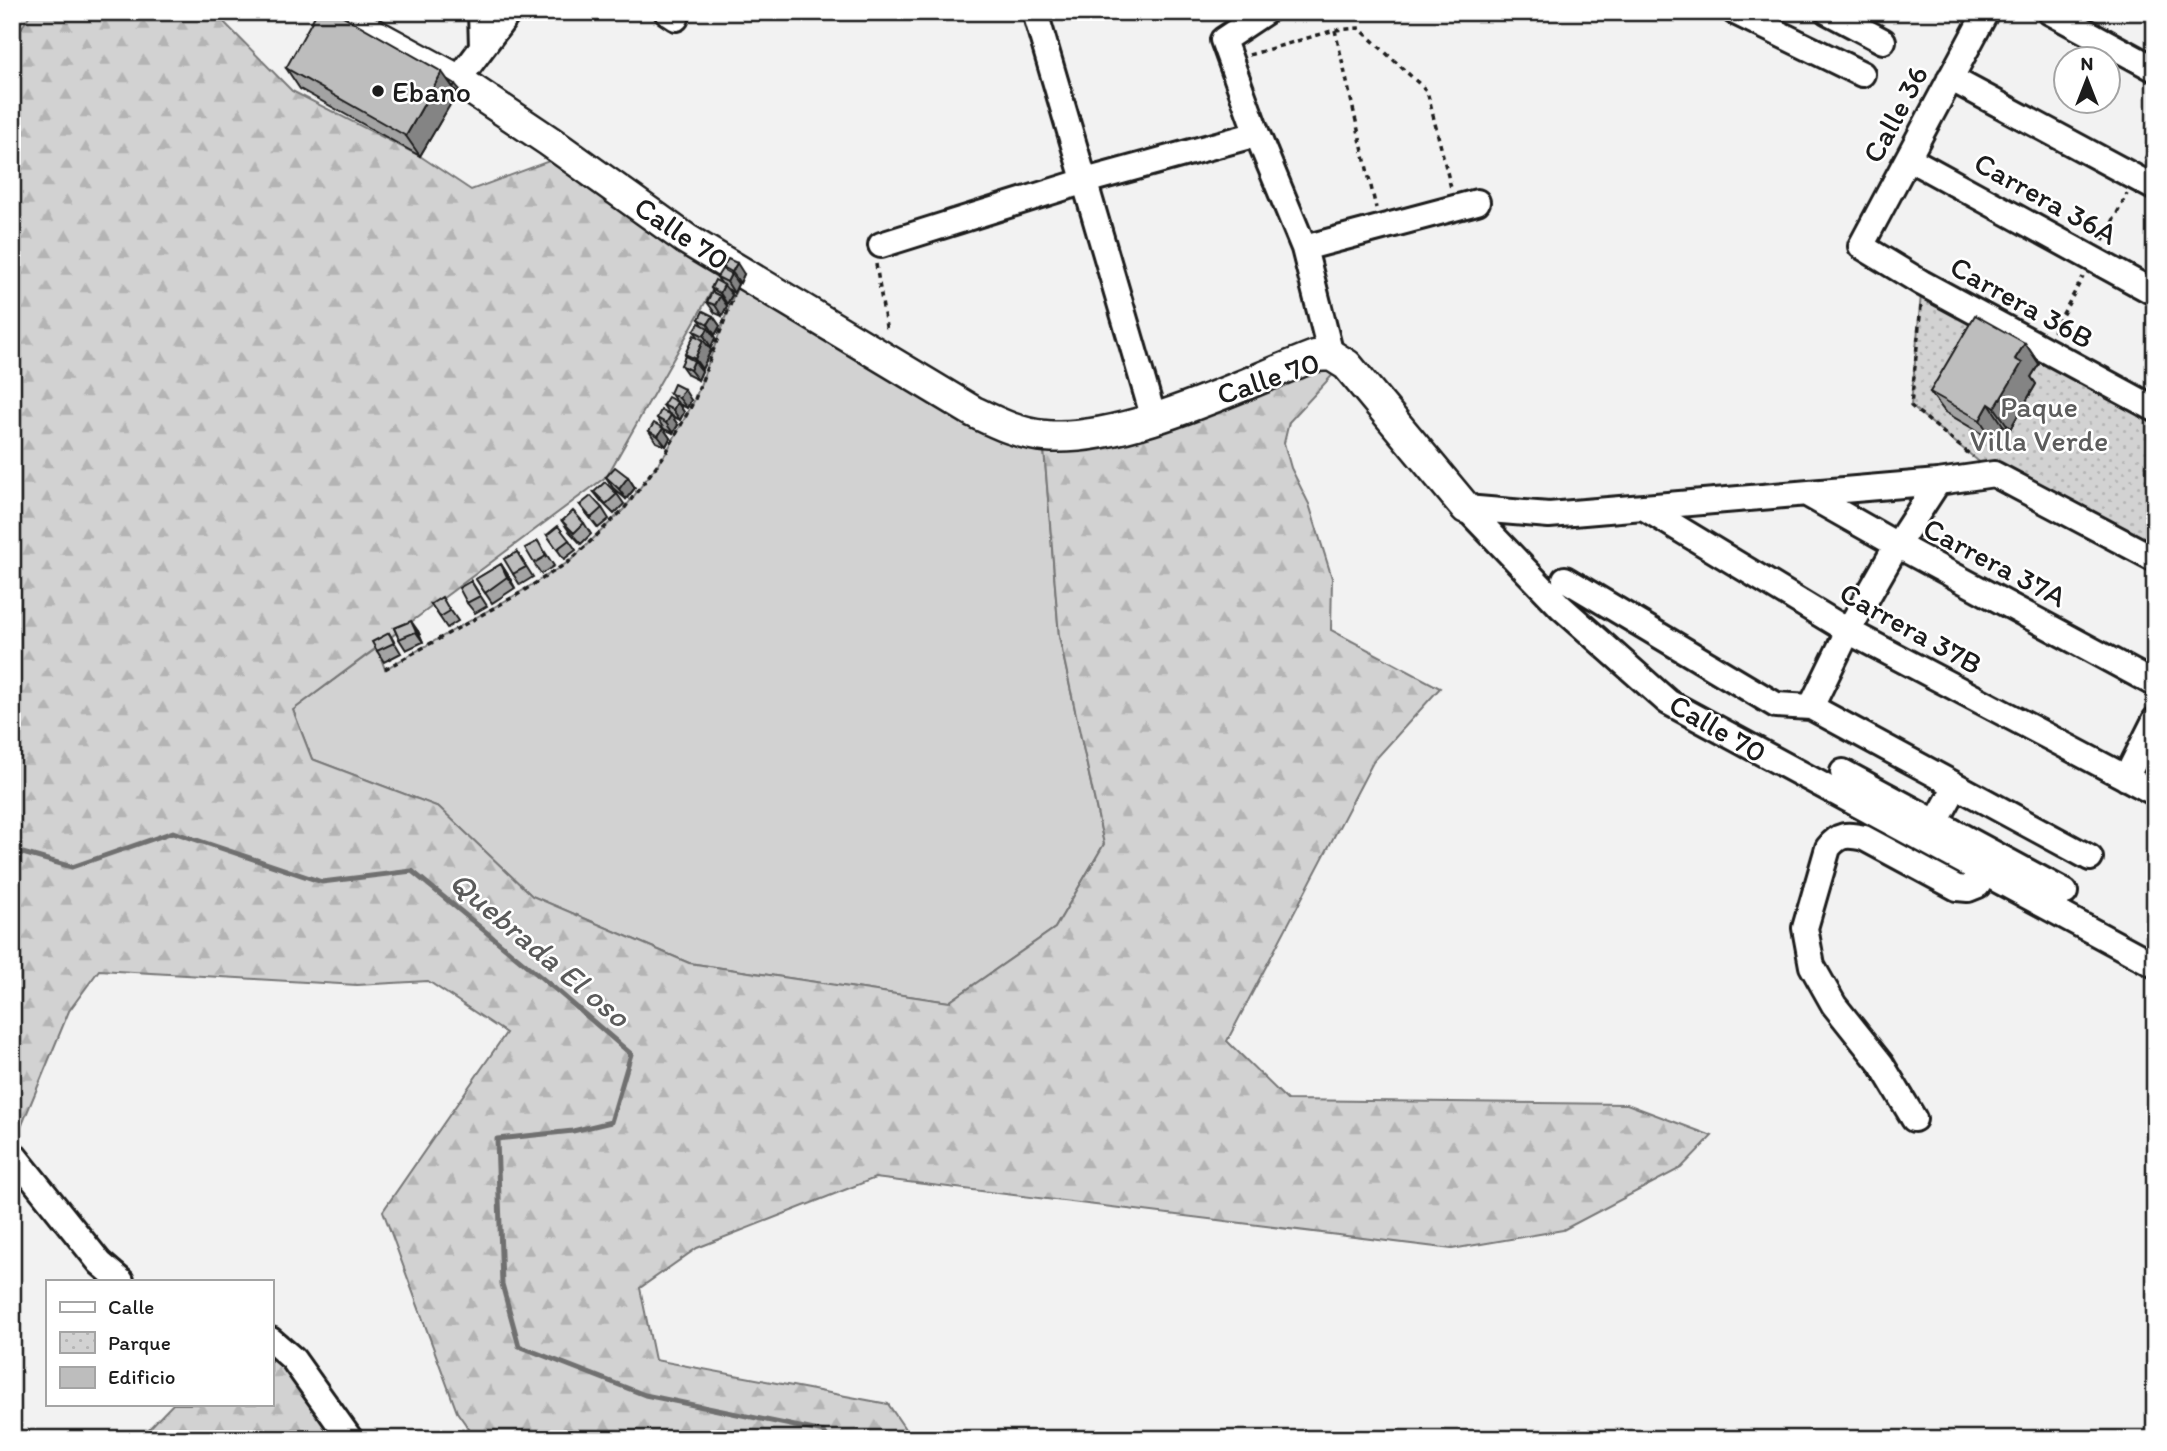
<svg xmlns="http://www.w3.org/2000/svg" width="2167" height="1451" viewBox="0 0 2167 1451" font-family="Itim,sans-serif">
<style>
.grass{fill:#d2d2d2;stroke:#777;stroke-width:2}
.forest{fill:url(#forest-firs);stroke:#777;stroke-width:2}
.park{fill:url(#park-dots);stroke:#777;stroke-width:2}
.lines{fill:none;stroke-linecap:round;stroke-linejoin:round}
.stream{stroke:#707070;stroke-width:5}
.minor-casing{stroke:#1c1c1c;stroke-width:30}
.major-casing{stroke:#1c1c1c;stroke-width:35}
.path{stroke:#1c1c1c;stroke-width:3.5;stroke-dasharray:5 5;stroke-linecap:butt}
.minor{stroke:#fff;stroke-width:24}
.major{stroke:#fff;stroke-width:30}
.wall{fill:#a3a3a3;stroke:#1c1c1c;stroke-width:2}
.shaded-wall{fill:#848484;stroke:#1c1c1c;stroke-width:2}
.building{fill:#bdbdbd;stroke:#1c1c1c;stroke-width:2}
.poi-dot{fill:#1c1c1c;stroke:#fff;stroke-width:2.5}
.labels{text-anchor:middle;dominant-baseline:central;stroke-width:5;stroke-linejoin:round;paint-order:stroke}
.poi-label{font-size:30px;fill:#1c1c1c;stroke:#fff;text-anchor:start}
.street-label{font-size:30px;fill:#1c1c1c;stroke:#fff}
.park-label{font-size:30px;fill:#5c5c5c;stroke:#fff}
.water-label{font-size:32px;font-style:italic;fill:#5b5b5b;stroke:#fff}
</style>
<defs>
<pattern id="forest-firs" width="22" height="20" patternUnits="userSpaceOnUse" patternTransform="scale(1.75)"><rect width="22" height="20" fill="#d2d2d2"/><path d="M5 1l3.5 6h-7zM16 11l3.5 6h-7z" fill="#b4b4b4"/></pattern>
<pattern id="park-dots" width="8" height="8" patternUnits="userSpaceOnUse" patternTransform="scale(1.75)"><rect width="8" height="8" fill="#d2d2d2"/><path d="M2 2h.1M6 6h.1" fill="none" stroke="#b4b4b4" stroke-width="1.8" stroke-linecap="round"/></pattern>
</defs>
<rect width="100%" height="100%" fill="#f2f2f2"/>
<filter id="ink" filterUnits="userSpaceOnUse"><feTurbulence type="fractalNoise" baseFrequency=".0143" numOctaves="2"/><feDisplacementMap in="SourceGraphic" scale="14" xChannelSelector="R" yChannelSelector="G"/><feConvolveMatrix kernelMatrix="1 2 1 2 8 2 1 2 1" color-interpolation-filters="sRGB"/></filter>
<g filter="url(#ink)">
<path class="grass" d="M744,274l299,162 16,200 45,208 -49,84 -106,74 -260,-39 -157,-67 -93,-89 -127,-48 -19,-49 84,-62 8,21 132,-75 53,-33 54,-52 42,-56 29,-54 37,-100z"/>
<path class="forest" d="M133,12h81l78,79 128,65 51,34 97,-36 159,110 -120,212 -314,234 19,49 127,48 93,89 157,67 260,39 106,-74 49,-84 -45,-208 -16,-200 211,-56 86,-13 -51,55 -5,21 7,25 18,36 23,74 -1,52 109,58 -67,74 -146,279 60,59 340,4 85,32 -31,32 -118,62 -111,19 -577,-71 -178,70 -57,40 15,72 233,44 24,35h-436l-19,-27 -74,-201 123,-178 -78,-52 -71,4 -258,-15 -30,41 -57,138v-1106l19,-30 101,2z
M271,1346l75,93h-207l34,-35h98z"/>
<path class="park" d="M1922,283l233,126v150l-161,-85 -83,-68z"/>
<g class="lines">
<path class="stream" d="M12,850l60,17 101,-35 149,50 90,-11 148,122 71,61 -20,68 -38,9 -76,8 5,145 17,62 126,49 179,37 4,7"/>
<g class="minor-casing">
<path id="minor" d="M481,12l1,35
M667,12l9,6
M1035,12l119,407
M1265,12l-42,28 34,94 47,114 27,107
M1735,12l127,62
M1828,12l55,29
M1986,12l-125,234 61,37 233,126
M2050,12l105,57
M1950,78l205,110
M458,80l51,-68
M1908,158l247,135
M881,245l204,-64 172,-47
M1304,248l173,-46
M1807,494l90,51 258,139
M1643,507l205,124 307,162
M1466,508l95,99 107,95 487,263
M1466,508l83,7 389,-33 56,-8 161,85
M1565,579l211,126 35,2 279,151
M1811,707l37,-76 49,-86 41,-63
M1843,772l222,120
M2126,778l29,-58
M1936,822l20,-36
M1914,1119l-33,-55 -47,-59 -22,-39 -7,-38 23,-80c11,-14 19,-14 36,-10l93,50 11,1 10,-4 -3,-15
M12,1153l88,110 21,18
M271,1340l22,19 57,80"/>
</g>
<g class="major-casing">
<path id="major" d="M333,12l125,68 91,61 137,98 288,173c23,11 45,22 71,24 80,7 194,-51 270,-80l16,-1 16,10 119,143"/>
</g>
<path class="path" d="M1335,30l41,178
M1249,55l86,-25 24,-2 68,63 24,97
M2145,159l10,-18
M2103,240l24,-46
M876,264l11,69
M1921,306l-10,100 62,51
M2053,332l30,-55
M385,669l132,-74 53,-34 54,-52 42,-56 29,-54 39,-104"/>
<use href="#minor" class="minor"/>
<use href="#major" class="major"/>
</g>
<path class="wall" d="M286,68l162,12 11,9 -39,67 -120,-67z
M723,267l21,7 -4,9 -4,-2 2,3 -4,9 -6,-4 4,6 -5,9 -2,-2 2,4 -5,10 -7,-3 -8,-11 6,-10 -2,-4 10,-5 -4,-6 8,-6z
M713,316l7,10 -5,9 -4,-2 4,5 -4,9 -5,-3 5,6 -9,19 -3,-2 3,4 -4,9 -10,-5 -7,-10 7,-7 -3,-4 14,-16 -5,-7 9,-6 -4,-6z
M2025,343l14,21 -8,13 5,7 -26,45 -7,-4 -9,16 -49,-29 -15,-20z
M670,393l21,7 -4,8 -8,-4 5,8 -4,8 -8,-4 6,9 -5,8 -9,-4 -7,-11 12,-4 -6,-9 13,-4z
M663,428l7,10 -4,8 -10,-4 -7,-11z
M606,477h22l7,11 -9,11 -13,-11z
M594,492l23,2 7,10 -10,10 -12,-12z
M580,505l22,3 7,11 -11,9z
M562,521l22,2 7,11 -10,10 -12,-13z
M547,535l22,5 7,10 -12,9z
M517,552l16,25 -13,8 -7,-11z
M545,552l9,14 -13,8 -7,-11z
M501,564l7,11 7,13 -23,15 -16,-24z
M471,581l16,25 -12,7 -8,-10z
M431,604l18,4 9,13 -11,7z
M394,628l24,3 5,11 -17,8 -7,-11z
M389,633l12,20 -17,9 -7,-11z"/>
<path class="shaded-wall" d="M442,72l15,21 -37,63 -14,-20z
M455,84l4,5 -2,4 -4,-6z
M737,263l7,11 -4,9 -8,-11z
M731,274l7,10 -4,9 -7,-11z
M724,285l8,10 -5,9 -7,-11z
M720,296l7,10 -5,10 -7,-11z
M713,316l7,10 -5,9 -7,-11z
M708,328l7,10 -4,9 -7,-11z
M703,340l8,10 -9,19 -7,-10z
M2025,343l14,21 -8,13 5,7 -26,45 -15,-21 20,-49z
M694,361l8,10 -4,9 -8,-10z
M684,389l7,11 -4,8 -8,-10z
M677,402l7,10 -4,8 -7,-10z
M1989,404l14,21 -9,16 -14,-21z
M671,415l7,10 -5,8 -7,-10z
M663,428l7,10 -4,8 -8,-10z
M628,477l7,11 -9,11 -7,-10z
M501,564l7,11 7,13 -8,-11z
M411,621l7,10 5,11 -7,-10z"/>
<path class="building" d="M317,12h19l106,60 -36,64 -120,-68z
M448,80l7,4 -2,3z
M728,259l9,4 -5,9 -9,-5z
M722,269l9,5 -4,8 -10,-5z
M715,280l9,5 -4,8 -9,-5z
M712,292l8,4 -5,9 -8,-3z
M703,311l10,5 -5,8 -9,-5z
M1975,315l50,28 -10,16 7,4 -27,45 -6,-4 -9,16 -50,-28z
M699,323l9,5 -4,8 -10,-5z
M694,335l9,5 -8,19 -10,-5z
M685,356l9,5 -4,9 -9,-5z
M674,384l10,5 -5,9 -9,-5z
M668,397l9,5 -4,8 -10,-5z
M661,410l10,5 -5,8 -9,-5z
M654,423l9,5 -5,8 -9,-5z
M615,467l13,10 -9,12 -13,-12z
M605,482l12,12 -11,10 -12,-12z
M591,496l11,12 -11,10 -11,-13z
M573,511l11,12 -10,10 -12,-12z
M558,526l11,14 -12,9 -10,-14z
M538,541l8,15 -12,7 -9,-15z
M517,552l9,15 -13,7 -9,-15z
M501,564l6,13 -22,16 -9,-14z
M471,581l9,15 -13,7 -8,-15z
M442,597l8,14 -10,6 -9,-13z
M411,621l5,11 -17,7 -5,-11z
M389,633l5,10 -17,8 -5,-9z"/>
</g>
<circle class="poi-dot" cx="378" cy="91" r="7"/>
<g class="labels">
<g class="poi-label">
<text x="392" y="91">Ebano</text>
</g>
<g class="street-label">
<text transform="translate(1895 114) rotate(-62)">Calle 36</text>
<text transform="translate(2046 198) rotate(29)">Carrera 36A</text>
<text transform="translate(682 233) rotate(34)">Calle 70</text>
<text transform="translate(2022 302) rotate(29)">Carrera 36B</text>
<text transform="translate(1268 378) rotate(-19)">Calle 70</text>
<text transform="translate(1995 562) rotate(28)">Carrera 37A</text>
<text transform="translate(1911 628) rotate(29)">Carrera 37B</text>
<text transform="translate(1718 728) rotate(30)">Calle 70</text>
</g>
<g class="park-label">
<text x="2039" y="406">Paque<tspan x="2039" dy="34">Villa Verde</tspan></text>
</g>
<g class="water-label">
<text transform="translate(540 949) rotate(40)">Quebrada El oso</text>
</g>
</g>
<rect width="2167" height="1451" fill="none" stroke="#fff" stroke-width="42"/>
<rect x="21" y="21" width="2125" height="1409" fill="none" stroke="#1c1c1c" stroke-width="2.5" filter="url(#ink)"/>
<rect x="46" y="1280" width="228" height="126" fill="#ffffff" stroke="#a4a4a4" stroke-width="2"/>
<rect x="60" y="1302" width="35" height="10" fill="#ffffff" stroke="#a4a4a4" stroke-width="2"/>
<text x="108" y="1314" font-size="21" fill="#1c1c1c">Calle</text>
<rect x="60" y="1332" width="35" height="21" fill="url(#park-dots)" stroke="#a4a4a4" stroke-width="2"/>
<text x="108" y="1350" font-size="21" fill="#1c1c1c">Parque</text>
<rect x="60" y="1367" width="35" height="21" fill="#bdbdbd" stroke="#a4a4a4" stroke-width="2"/>
<text x="108" y="1384" font-size="21" fill="#1c1c1c">Edificio</text>
<g transform="translate(2087 80)"><circle r="33" fill="#ffffff" stroke="#a4a4a4" stroke-width="2"/>
<path d="M0-5L12 26L0 18L-12 26Z" fill="#1c1c1c"/>
<text y="-10" font-size="19" font-weight="bold" text-anchor="middle" fill="#1c1c1c">N</text>
</g>
</svg>
